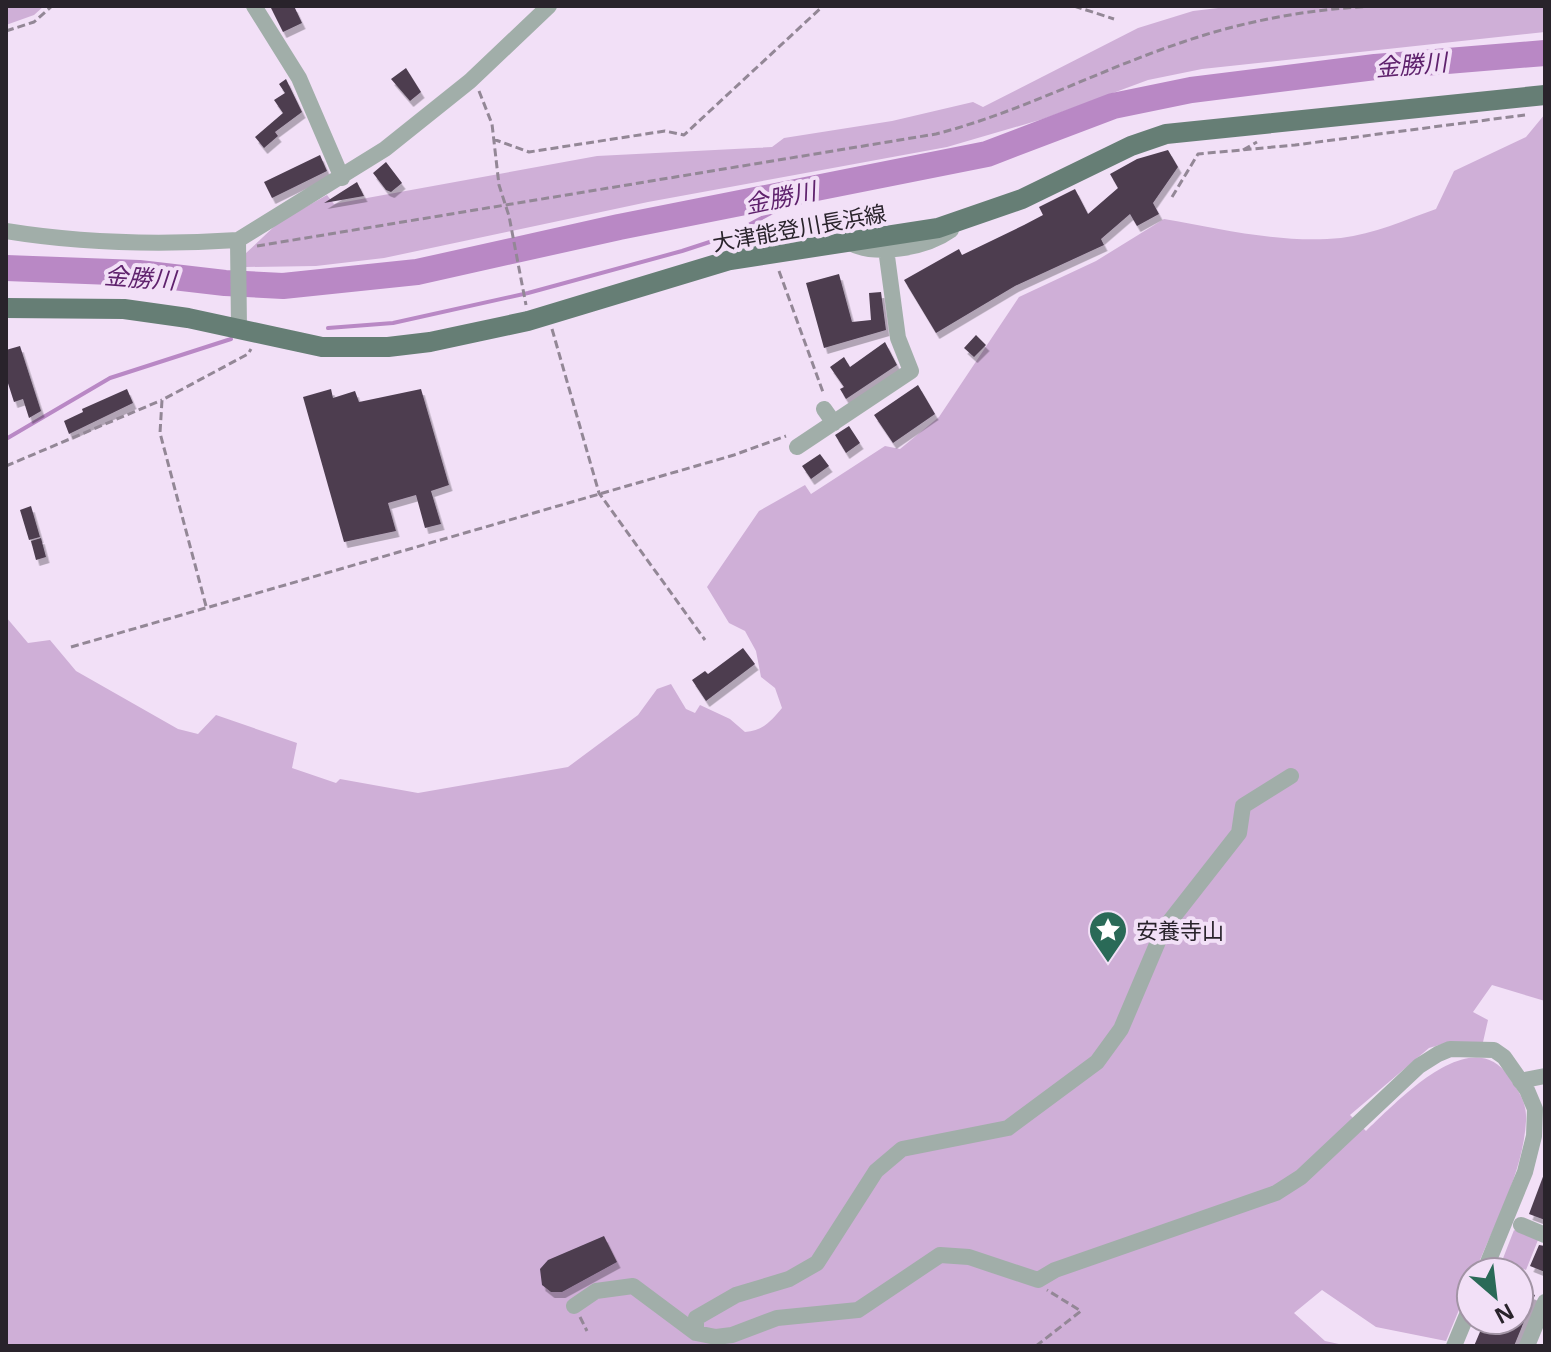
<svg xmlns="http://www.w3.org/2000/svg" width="1551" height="1352" viewBox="0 0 1551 1352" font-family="'Noto Sans','Noto Sans JP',sans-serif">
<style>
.green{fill:#cfafd7}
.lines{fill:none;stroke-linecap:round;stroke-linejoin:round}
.stream{stroke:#b988c5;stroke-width:4}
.river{stroke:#b988c5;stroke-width:26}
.building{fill:#4d3e50;filter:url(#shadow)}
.path{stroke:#938796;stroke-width:3;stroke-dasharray:8 4;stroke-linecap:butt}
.minor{stroke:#a1aea9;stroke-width:16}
.major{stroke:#667e75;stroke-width:20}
.labels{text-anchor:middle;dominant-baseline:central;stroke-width:8;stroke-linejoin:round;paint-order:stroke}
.street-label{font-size:22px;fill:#29232b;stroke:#f2e0f7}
.poi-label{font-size:22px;fill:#29232b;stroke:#f2e0f7;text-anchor:start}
.water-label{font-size:24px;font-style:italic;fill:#5f226d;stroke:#f2e0f7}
</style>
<defs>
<filter id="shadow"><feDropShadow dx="3.5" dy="6" stdDeviation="0" flood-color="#0004"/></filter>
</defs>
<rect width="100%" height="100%" fill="#f2e0f7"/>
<path class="green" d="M6,6h38l-10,9 -28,10z
M1235,6h310v26l-343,37 -54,11 -105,39 -96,28 -299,55 -264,56 -68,8 -70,1 -1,-13 34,-32 48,-27 7,9 263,-48 175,-9 12,-9 108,-17 81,-19 10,5 155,-79 55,-17z
M1545,114v887l-53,-16 -19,27 15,8 -5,22 -37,1 -17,5 -79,67 16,16c32,-30 106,-110 143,-54 10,15 18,25 17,44 -3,52 -32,104 -51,151h-4v9l-25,60 -70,-14 -54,-37 -28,23 31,28 23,5h-1342v-729l22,26 22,-3 26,31 102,58 20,5 18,-19 81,28 -5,25 44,15 4,-4 78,14 150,-26 70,-52 19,-26 14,-5 15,25 9,4 5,-8 30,14 15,13c18,-1 26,-11 37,-24l-7,-20 -14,-11 -5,-26 -11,-20 -16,-8 -22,-36 52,-76 46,-26 6,9 74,-48 15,3 39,-32 80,-120 77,-36 68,-42c57,10 119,25 177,19 33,-4 64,-18 95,-29l18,-38 72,-34z
M1514,1230l24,10 -12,30 -24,-9z"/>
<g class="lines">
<path class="stream" d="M328,328l65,-5 135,-30 154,-42 46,-15 86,-46
M6,439l104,-61 121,-39"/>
<path class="river" d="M6,268l133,5 86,10 58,3 134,-14 202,-45 368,-73 126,-48 78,-16 184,-23 170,-14"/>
</g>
<path class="building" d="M270,6h24l8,17 -19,9z
M406,68l15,24 -11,9 -19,-22z
M286,79l16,33 -27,20 3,4 -14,12 -9,-11 28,-24 -9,-13 11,-7 -6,-9z
M1168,150l10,17 -25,36 6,11 -22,12 -7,-12 -29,25 3,6 -89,41 -79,47 -32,-53 55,-31 3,6 62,-30 19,-10 -4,-8 36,-18 13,25 30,-26 -8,-14 27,-15z
M320,155l7,16 -55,27 -8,-16z
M386,162l16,21 -11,9 -5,-2 -13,-17z
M357,182l7,14 -40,7z
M839,274l13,48 19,-2 -2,-27 12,-1 5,38 -62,18 -18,-65z
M976,335l10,10 -12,12 -10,-9z
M885,342l12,23 -51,34 -6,-10 4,-2 -14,-20 14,-10 6,10z
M20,346l21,65 -12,7 -6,-19 -9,3 -8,-25v-27z
M918,385l17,29 -42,29 -19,-28z
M127,389l6,14 -64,31 -5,-13 19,-9 -1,-3z
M331,389l2,9 22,-7 4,11 62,-13 28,96 -18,6 10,33 -16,4 -9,-33 -28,8 8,28 -52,11 -41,-145z
M849,426l11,17 -14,10 -11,-18z
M820,454l9,12 -18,13 -9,-13z
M31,506l9,31 -11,3 -9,-30z
M41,538l5,19 -10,3 -5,-19z
M743,648l12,16 -49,37 -14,-21 13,-9 3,3z
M1544,1174h1v46l-16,-6z
M604,1236l13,26 -55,30h-11l-9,-7 -2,-16 8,-9z
M1539,1245l6,1v26l-15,-6z
M1519,1289l16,6 -21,51h-40l11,-26h34z"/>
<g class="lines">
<path class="path" d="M1074,6l40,13
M1492,6h10
M6,31l28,-9 18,-16
M479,91l13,33 7,61 10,31 17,89
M493,139l36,13 136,-21 19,4 139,-129
M1243,150l14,-8
M1172,197l26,-43 97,-9 230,-30
M257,246l679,-112c85,-22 163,-64 247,-92 64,-22 131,-34 199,-36
M779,271l45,124
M552,329l47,164 106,147
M6,466l156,-66
M206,606l-46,-173 2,-33 86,-46 3,-5
M71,647l663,-192 52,-19
M580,1317l7,14
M1036,1346l45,-35 -34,-21"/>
<path class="minor" d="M254,6l45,72 43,100
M6,231c74,12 156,14 232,9
M847,241c26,17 79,7 104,-11
M239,328l-1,-88 147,-91 85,-68 79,-75
M824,409l10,14
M797,447l114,-76 -13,-33 -12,-89
M1520,1081l25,-5
M1521,1225l24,10
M574,1306l22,-15 37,-5 63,47 20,4 16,-2 45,-17 81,-8 82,-55 29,2 69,23 17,-10 221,-77 25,-16 118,-111 19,-12 12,-5 44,1 10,7 23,33 8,19 -1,27 -9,36 -41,100
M696,1333v-15l40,-23 53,-16 28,-16 59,-92 26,-22 106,-21 89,-66 24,-33 42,-99 76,-97 4,-27 48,-30
M1454,1346l17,-41
M1527,1346l18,-44"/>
<path class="major" d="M6,308l118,1 64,9 134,29h66l42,-5 98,-21 202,-61 208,-32 84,-29 109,-53 35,-12 379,-39"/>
</g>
<defs>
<g id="sight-pin" transform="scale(2)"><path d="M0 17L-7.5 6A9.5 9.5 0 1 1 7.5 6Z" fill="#2a6a57" stroke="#f2e0f7"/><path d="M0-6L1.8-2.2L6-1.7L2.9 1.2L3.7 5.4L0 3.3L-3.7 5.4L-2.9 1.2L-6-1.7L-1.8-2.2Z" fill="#fff"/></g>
</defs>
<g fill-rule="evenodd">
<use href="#sight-pin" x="1108" y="930"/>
</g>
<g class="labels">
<g class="street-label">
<text transform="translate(799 227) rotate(-10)">大津能登川長浜線</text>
</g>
<g class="poi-label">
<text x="1136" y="930">安養寺山</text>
</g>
<g class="water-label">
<text transform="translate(1411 64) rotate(-5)">金勝川</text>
<text transform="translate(780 197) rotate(-12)">金勝川</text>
<text transform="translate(140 277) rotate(4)">金勝川</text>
</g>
</g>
<rect width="1551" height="1352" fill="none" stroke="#29232b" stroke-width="16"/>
<g transform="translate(1495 1296) rotate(152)"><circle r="38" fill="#f2e0f7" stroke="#a294a5" stroke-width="2"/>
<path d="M0-6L14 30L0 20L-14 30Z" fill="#2a6a57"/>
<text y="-12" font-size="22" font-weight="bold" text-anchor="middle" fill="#29232b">N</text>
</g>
</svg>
